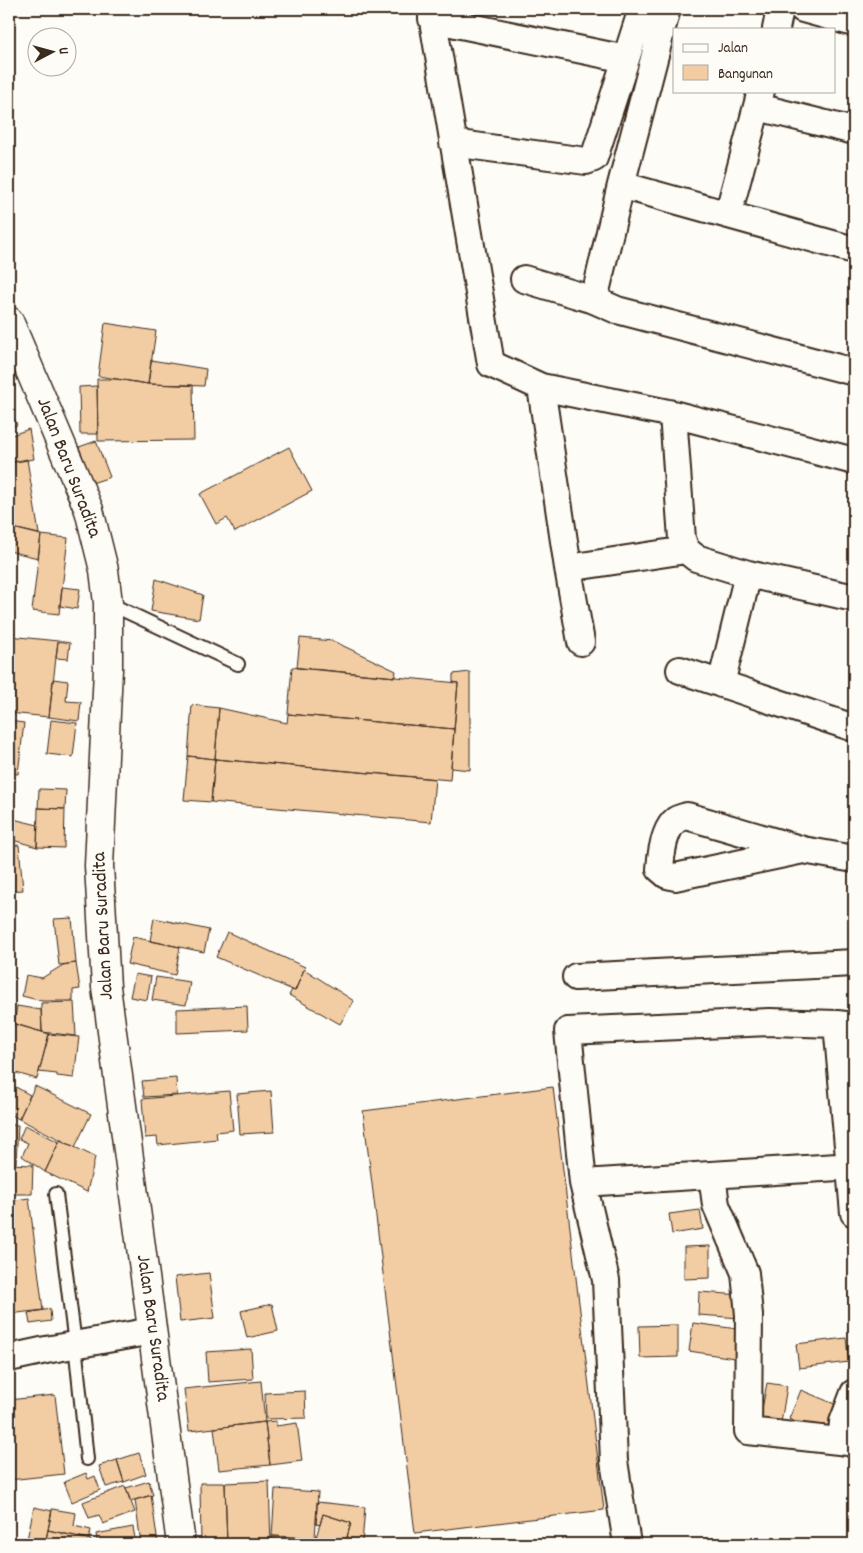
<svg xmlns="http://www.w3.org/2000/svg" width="863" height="1553" viewBox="0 0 863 1553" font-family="Dekko,sans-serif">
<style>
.building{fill:#f2cca2;stroke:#3b2a1e}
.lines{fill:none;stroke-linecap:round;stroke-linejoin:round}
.lane-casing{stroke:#3b2a1e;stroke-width:16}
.street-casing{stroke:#3b2a1e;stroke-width:30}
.secondary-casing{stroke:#3b2a1e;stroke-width:31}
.lane{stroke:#fdfcf7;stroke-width:12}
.street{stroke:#fdfcf7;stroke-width:26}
.secondary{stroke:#fdfcf7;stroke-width:28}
.labels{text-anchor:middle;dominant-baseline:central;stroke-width:4;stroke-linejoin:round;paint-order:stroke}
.street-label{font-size:20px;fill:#3b2a1e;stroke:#fdfcf7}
</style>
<rect width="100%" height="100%" fill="#fdfcf7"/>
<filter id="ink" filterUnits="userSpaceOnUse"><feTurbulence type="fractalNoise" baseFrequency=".02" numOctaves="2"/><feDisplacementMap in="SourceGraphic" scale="10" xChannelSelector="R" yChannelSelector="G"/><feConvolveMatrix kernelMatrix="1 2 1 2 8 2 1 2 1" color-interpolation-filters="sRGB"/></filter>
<g filter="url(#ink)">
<path class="building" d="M105,323l51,8 -8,53 -50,-8z
M151,360l55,9 -2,17 -56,-2z
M97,379h19l32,5 45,1 1,55 -96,1z
M97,386l1,48h-18l-1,-47z
M9,406l8,19 -8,3z
M29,429l5,30 -25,4v-27z
M96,441l14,36 -18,6 -13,-36z
M289,447l23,44 -77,41 -8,-14 -11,6 -16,-30z
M27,459l12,75 -30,-7v-64z
M9,527l32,8 -3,23 -29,-7z
M41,535l27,3 -9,76 -27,-3z
M156,579l47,16 -4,24 -48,-8z
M62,587l18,2 -3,20 -17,-3z
M9,636l49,5 -9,76 -40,-4z
M300,638l33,3 63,30 -1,6 -98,-9z
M58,641l12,2 -2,16 -12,-1z
M292,667l166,16 -4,46 -166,-15z
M470,672v98l-19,-2 7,-85 -5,-1v-8z
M53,679l15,2 -2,20 15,1 -2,19 -30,-4z
M192,705l27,3 -4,51 -27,-3z
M219,708l68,15 1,-9 166,15 -4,51 -235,-21z
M51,720l26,3 -4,34 -26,-3z
M9,721l15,2 -6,51 -9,-1z
M188,756l27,3 -4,43 -27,-2z
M215,759l220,20 -4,43 -220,-20z
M39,789l27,1 -1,19 -27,-1z
M38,808l27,1 -1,39 -27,-1z
M9,818l29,7 -1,22 -28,-8z
M19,845l4,45 -14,1v-45z
M72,918l4,45 -17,2 -5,-46z
M154,918l55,12 -5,22 -54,-11z
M227,932l78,35 -10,24 -79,-34z
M133,937l47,10 -5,28 -48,-11z
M76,963l4,26 -7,1v11h-31l-20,-5 4,-21 16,3 21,-13z
M304,969l50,32 -14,23 -51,-29 3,-5 3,1z
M135,974l16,3 -4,23 -17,-3z
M156,977l34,5 -4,23 -34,-5z
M74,1002l2,34 -34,-4 -1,-29z
M17,1006l24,4 1,22 -28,-8z
M247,1006l1,24 -71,3v-24z
M12,1023l37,11 -12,45 -28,-8v-37z
M49,1034l30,3 -5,41 -17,-2v-2l-18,-2z
M176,1078l1,17 -33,2 -2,-16z
M14,1086l16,9 -11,24 -10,-5v-17z
M35,1086l56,28 -16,33 -56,-28z
M553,1087l51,423 -189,23 -52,-422z
M229,1091l4,39 -17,2 1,7 -59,6 -1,-8 -12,1 -3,-39z
M271,1091l3,41 -34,2 -3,-40z
M9,1125h9l-2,38 -7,-1z
M25,1125l34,17 -14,30 -23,-16 6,-13 -9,-4z
M60,1140l35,17 -8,35 -42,-20z
M9,1164l24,1 -1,29h-23z
M29,1198l14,112 -34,4v-113z
M700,1210l3,19 -31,5 -3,-20z
M710,1246v32l-26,1v-32z
M209,1273l6,45 -35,4 -5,-45z
M699,1292l43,3 -1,23 -43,-3z
M272,1304l6,27 -31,7 -6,-27z
M50,1309l1,12 -21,3 -2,-11z
M693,1323l52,7 -4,29 -52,-8z
M678,1325v32l-38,1 -1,-32z
M846,1338l3,24 -50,6 -3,-24z
M251,1349l2,30 -45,3 -2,-30z
M261,1381l4,41 -76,9 -5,-42z
M767,1383l20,3 -6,37 -21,-4z
M801,1390l36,15 -13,30 -35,-16z
M305,1391l1,27 -40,1 -1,-26z
M55,1395l9,79 -55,6v-80z
M276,1421v5l21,-3 5,38 -32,4 -5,-43z
M265,1422l5,43 -51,5 -5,-42z
M139,1453l7,21 -22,8 -7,-22z
M117,1460l7,22 -18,5 -7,-21z
M86,1473l2,6 7,-3 5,14 -28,12 -8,-20z
M149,1481l4,14 -23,6 -4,-13z
M269,1481l2,63h-44l-2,-61z
M200,1483h25l2,61h-26z
M125,1486l10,26 -32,12 -4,-9 -10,3 -6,-16z
M275,1489l43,3 -3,46 -43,-2z
M151,1495l7,49h-17l-6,-44z
M317,1502l48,5 -3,37h-17l6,-21 -28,-9 -3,11 -4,-1z
M34,1507l18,4 -7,33h-19z
M52,1509l24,4 -2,13 17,4 -2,9 -41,-9z
M323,1514l28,9 -6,21h-31z
M133,1527l3,17h-38l-2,-10z
M48,1530l43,10 -1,4h-45z
M272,1536l27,2v6h-27z"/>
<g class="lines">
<g class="lane-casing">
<path id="lane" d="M108,603l130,61
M56,1194l19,150 12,115"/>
</g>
<g class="street-casing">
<path id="street" d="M431,9l60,355 50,23 132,27 181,47
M667,9l-46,176 -27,115 23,10 237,62
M803,9l51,14
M432,19l194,40
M776,29l4,-20
M758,107l96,24
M453,143l133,18 8,-3 48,-149
M621,185l233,65
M728,215l33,-124
M524,279l70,21
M541,387l27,181 13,74
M673,414l9,125 4,11
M568,568l118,-18 10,8 52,16 106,24
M680,670l174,58
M721,684l27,-110
M803,850l-128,27 -8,-2 -7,-6c1,-14 4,-40 16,-49 3,-2 8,-3 11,-4l116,34 51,9
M576,977l278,-14
M837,1024l17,189
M712,1175l4,30 29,68 4,42 -1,116 100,11
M583,1183l271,-17
M9,1358l37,-8 106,-19
M854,1393l-11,29 -1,12 6,8 6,2
M627,1544l-13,-83 -8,-181 -23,-97 -15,-152 202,-9 67,2 17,2"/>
</g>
<g class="secondary-casing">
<path id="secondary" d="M9,321l80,189 15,60 4,33v66l-9,197 7,121 75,557"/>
</g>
<use href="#lane" class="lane"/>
<use href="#street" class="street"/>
<use href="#secondary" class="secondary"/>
</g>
</g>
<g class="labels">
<g class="street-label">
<text transform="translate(68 468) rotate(69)">Jalan Baru Suradita</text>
<text transform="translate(104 926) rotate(-93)">Jalan Baru Suradita</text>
<text transform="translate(152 1328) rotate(82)">Jalan Baru Suradita</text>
</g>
</g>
<rect width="863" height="1553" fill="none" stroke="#fdfcf7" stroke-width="30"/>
<rect x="15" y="15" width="833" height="1523" fill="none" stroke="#3b2a1e" stroke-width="2" filter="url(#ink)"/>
<rect x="673" y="28" width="162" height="65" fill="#fdfcf7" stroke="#afa8a0"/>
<rect x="683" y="44" width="25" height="8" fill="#fdfcf7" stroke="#afa8a0"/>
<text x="718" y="52" font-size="15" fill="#3b2a1e">Jalan</text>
<rect x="683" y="65" width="25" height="15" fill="#f2cca2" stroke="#afa8a0"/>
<text x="718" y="78" font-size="15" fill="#3b2a1e">Bangunan</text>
<g transform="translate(52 52) rotate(84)"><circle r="24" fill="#fdfcf7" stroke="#afa8a0"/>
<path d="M0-4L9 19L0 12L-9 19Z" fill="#3b2a1e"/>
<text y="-8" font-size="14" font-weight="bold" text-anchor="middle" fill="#3b2a1e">U</text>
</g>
</svg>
